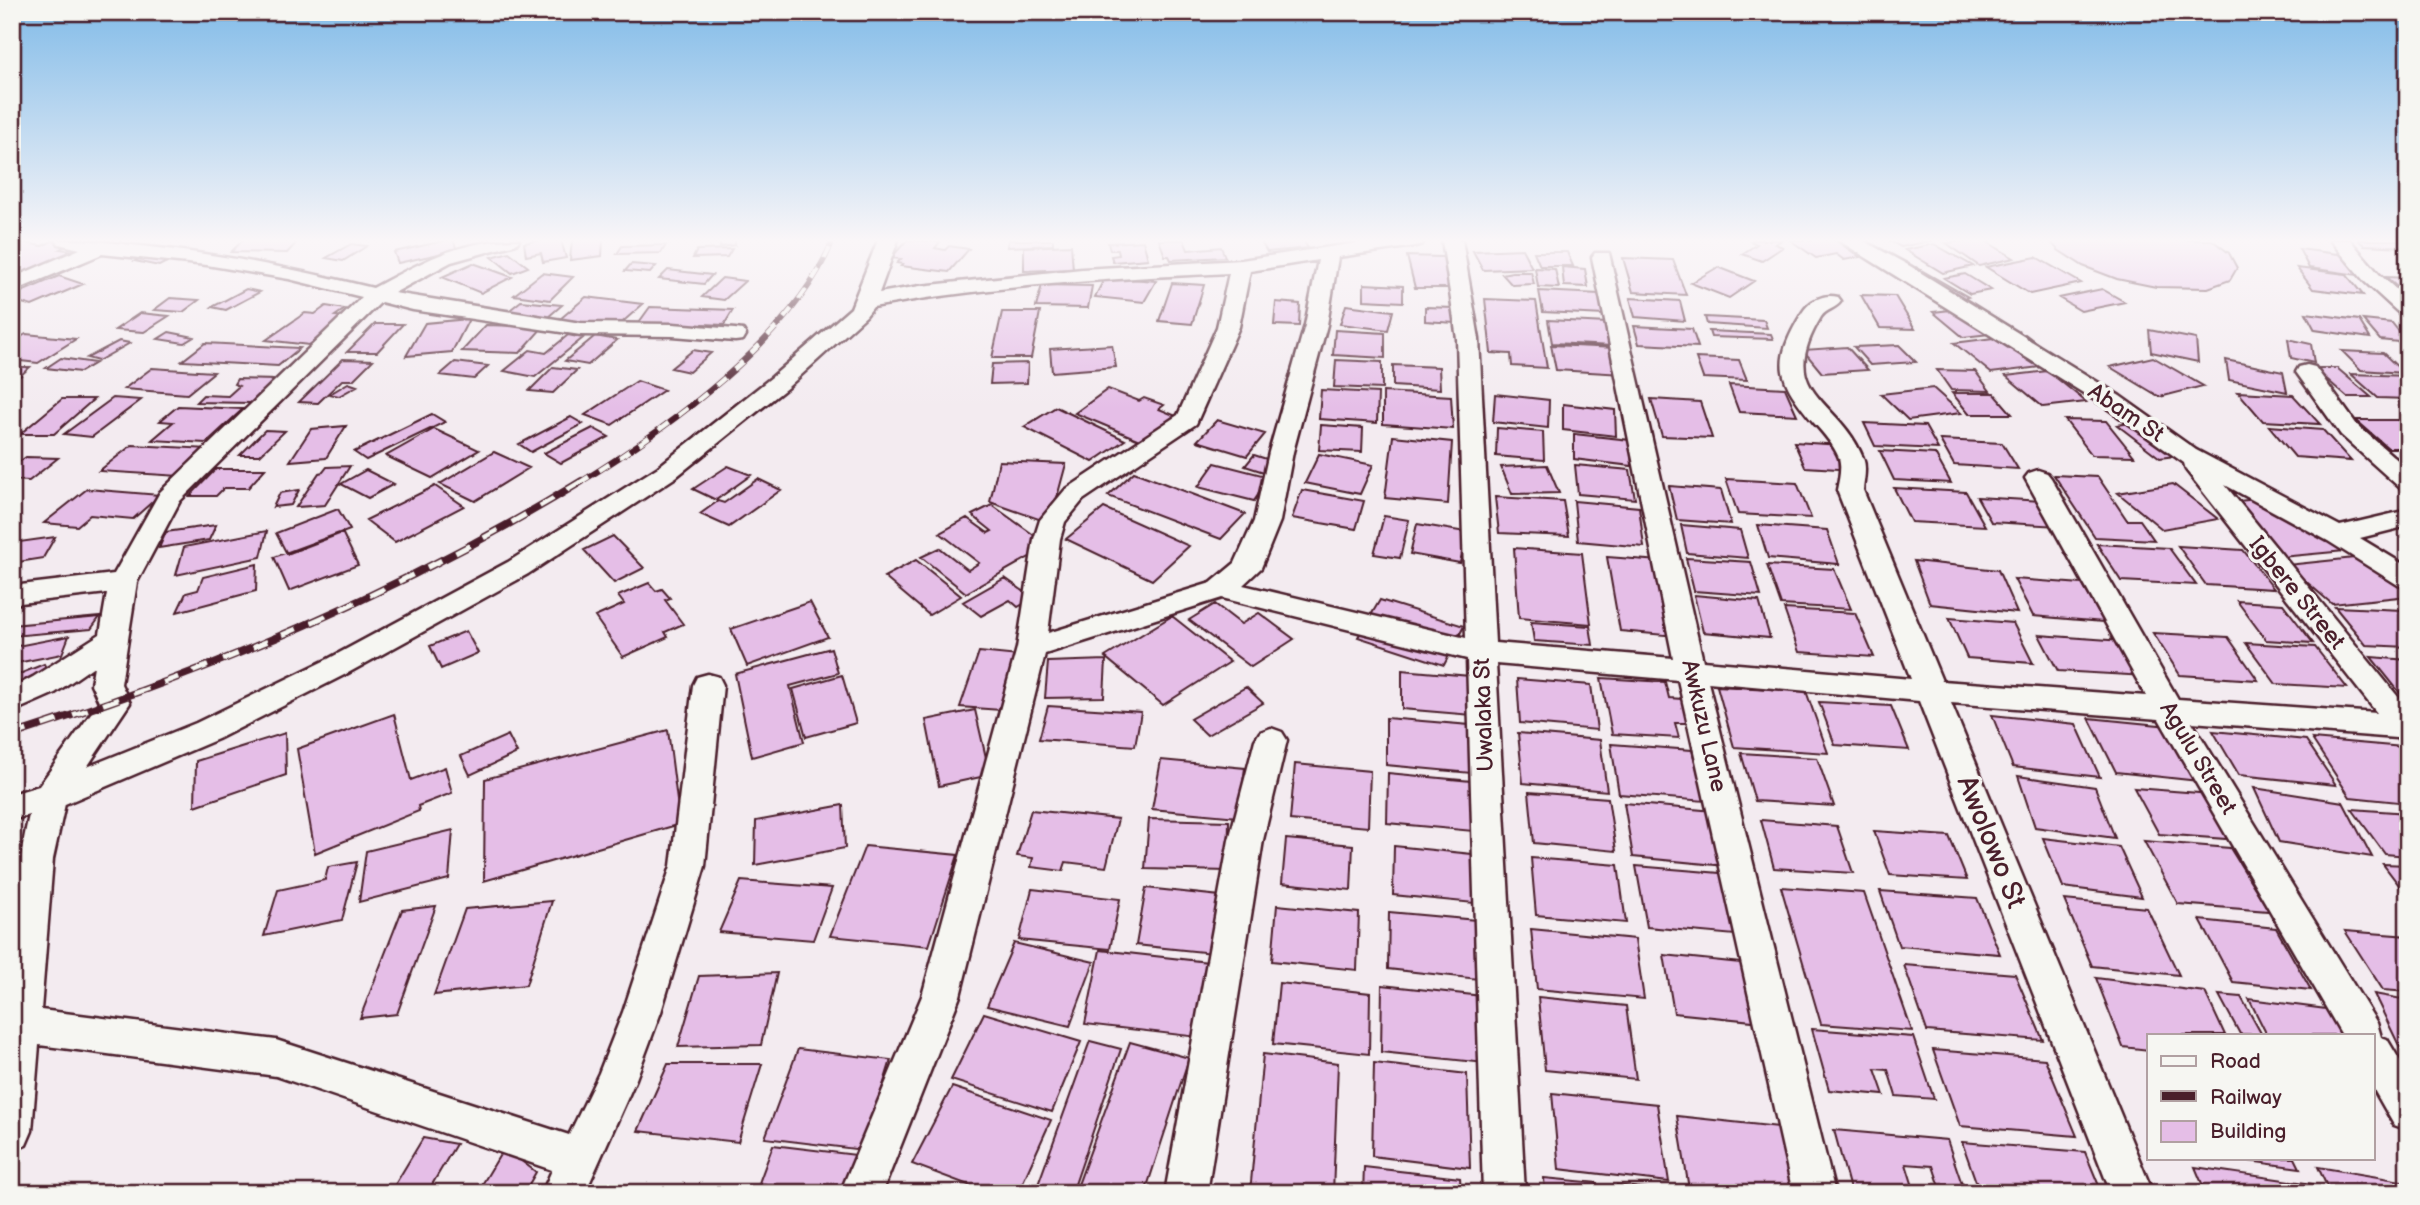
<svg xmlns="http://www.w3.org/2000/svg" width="2420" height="1205" viewBox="0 0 2420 1205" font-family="'Balsamiq Sans',sans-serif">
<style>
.building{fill:#e5bee7;stroke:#4a1f2b;stroke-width:2}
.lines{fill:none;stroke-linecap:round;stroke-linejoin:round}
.street-casing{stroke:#4a1f2b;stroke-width:5}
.street{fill:#f6f6f2;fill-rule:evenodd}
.rail-far1-casing{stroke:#4a1f2b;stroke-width:6}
.rail-casing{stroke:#4a1f2b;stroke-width:8}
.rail-far1{stroke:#f6f6f2;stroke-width:4.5;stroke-dasharray:12;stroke-linecap:butt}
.rail{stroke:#f6f6f2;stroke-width:5;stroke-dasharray:16;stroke-linecap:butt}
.labels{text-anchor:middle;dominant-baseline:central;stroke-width:7;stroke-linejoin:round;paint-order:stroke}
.street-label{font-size:23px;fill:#4a1f2b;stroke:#f6f6f2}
.near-street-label{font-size:28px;fill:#4a1f2b;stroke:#f6f6f2}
</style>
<rect width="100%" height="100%" fill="#f3ebf0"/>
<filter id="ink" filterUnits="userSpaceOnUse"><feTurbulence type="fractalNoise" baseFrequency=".0143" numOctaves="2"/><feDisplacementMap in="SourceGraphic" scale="14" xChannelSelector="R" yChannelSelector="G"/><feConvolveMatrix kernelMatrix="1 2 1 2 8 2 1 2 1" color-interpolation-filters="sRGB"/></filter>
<g filter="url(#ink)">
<path class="building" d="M243,240h56l-12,13 -56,-1z
M448,240h5l4,10 -59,13 -4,-11z
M540,240h21l5,18 -23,4 -2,-9 -15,3 -2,-13z
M572,240h31l-1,16 -32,4z
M707,240h28v5l-15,2v-5l-13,1z
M907,240l33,2 -5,6 10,2 4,-4 20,3 -20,23 -48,-6 2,-2 -6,-1 4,-4 -10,-1z
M1008,240h45v5l-46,2z
M1159,240h25l4,10 33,-3 4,10 -54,3 -2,-4h-4z
M1260,240h43l5,8 -41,4z
M1752,240h30l-7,4 8,3 -21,14 -20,-7 15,-10 -7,-3z
M1790,240h45l25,17 -16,3 -8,-6 -20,4z
M1888,240h46l-33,7z
M1972,240h12l30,18 -35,8 -33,-23z
M2049,240h163l17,13 8,15 -7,12 -22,8 -52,-1 -39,-8 -34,-13 -25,-16z
M2358,240h41l9,7 -44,-2z
M52,241l17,3 -9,5 15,2 -59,30 -4,-1v-34l9,-4 21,4z
M1143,241l5,18 -35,3 -2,-6 8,-1 -1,-5h-8l-2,-7z
M351,244l16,2 -24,15 -17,-3z
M1934,244l39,22 -30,7 -38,-23z
M666,245l-5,8 -44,1 5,-8z
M1071,245l2,24 -49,2v-24z
M732,249l-5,8 -34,1 4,-8z
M1522,249l10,19 -49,2 -10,-19z
M2299,249l47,6 12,20 -49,-7z
M509,252l19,15 -16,6 -20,-16z
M1534,252h33l6,14h-33z
M147,255l24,5 -12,6 -24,-5z
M1407,256l36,1 8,31h-36z
M2036,257l45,26 -51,11 -44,-27z
M1623,258l50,2 13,35 -53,-3z
M473,263l39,14 -31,16 -39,-16z
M631,264l25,2 -6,7 -25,-2z
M1562,267l23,2 3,18 -24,-1z
M1718,267l36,14 -25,17 -38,-15z
M1916,267l52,30 -24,6 -52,-30z
M1535,268l20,1 4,19 -21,-1z
M2297,268l49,6 17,21 -50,-6z
M668,270l44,5 -8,9 -45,-5z
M1512,272h19l3,12 -22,1 -10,-11z
M542,273l31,4 -23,23 -36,-5z
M1965,274l26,16 -21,4 -26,-16z
M59,276l24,8 -51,22 -20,-6v-4z
M1105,277l51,4 -12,21 -49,-5z
M2386,277l22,1v19z
M722,278l23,3 -21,19 -22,-3z
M1172,283l32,2 -12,39 -33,-3z
M1364,284l39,2v16l-39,-2z
M1042,285l50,1 -4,22 -52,-1z
M246,289l14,3 -34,18 -14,-3z
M2102,289l23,13 -44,9 -22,-13z
M1539,291l61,3 5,21 -62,-3z
M1861,295l34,1 20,33 -35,-1z
M586,297l57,7 -26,23 -57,-8z
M170,298l29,2 -16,12 -29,-2z
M1630,298l50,3 5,20 -50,-4z
M1485,299l51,2 11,67 -35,-2 -1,-12 -20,-1z
M521,301l41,4 -15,13 -41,-5z
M1276,302l24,2 -1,22 -25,-1z
M1346,305l47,6 -5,19 -48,-6z
M326,306l19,3 -10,7 12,1 -38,28 -43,-5 39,-27 10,1z
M650,307l83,3 -9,15 -21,-1 -2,3 -64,-2z
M1425,307l29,1 1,15 -30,-2z
M1977,307l31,25 -45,5 -30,-25z
M1002,312h38l-9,46h-39z
M140,313l29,3 -25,16 -29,-2z
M2306,313l53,7 11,18 -55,-8z
M1705,317l59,3 3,8 -60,-4z
M469,319l-17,33 -46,4 19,-33z
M1548,320l59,3 6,23 -61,-3z
M2363,320l29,3 16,20 -28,-3z
M375,324h28l-26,28h-30z
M486,325l57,2 -23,26 -58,-2z
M1634,326l58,3 6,18 -59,-3z
M1335,330l50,3v25l-52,-3z
M2149,330l47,9 2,23 -47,-10z
M1709,331l62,3 2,5 -62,-2z
M169,332l25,5 -10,6 -26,-4z
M26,334l50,5 -38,24 -26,-3v-18z
M2025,334l39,30 -73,9 -37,-30z
M568,335l15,3 -48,39 -31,-6 26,-21 16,3z
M595,336l22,4 -29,25 -23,-4z
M2288,339l23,5 3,19 -23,-5z
M119,341l11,2 -32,18 -11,-3z
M205,343l95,5 -22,18 -96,-5z
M1112,345l4,22 -64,5 -2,-23z
M1551,345l66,3 6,26 -67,-4z
M1899,345l17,17 -46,3 -16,-18z
M1847,347l21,23 -46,3 -19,-23z
M693,350l18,3 -22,19 -18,-4z
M2342,351l41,2 21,20 -43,-3z
M2153,357l50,29 -43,11 -50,-30z
M61,358l34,5 -15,9 -34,-4z
M1696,358l43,2 8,20 -44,-2z
M343,359l30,1 -20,20h-11l-24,23 -19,-1z
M1336,360l46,2v27l-48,-2z
M2226,360l57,12 4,20 -58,-12z
M455,362l33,4 -14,13 -34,-4z
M1028,363l-1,20 -37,1 2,-20z
M1393,365l46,2 1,22 -47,-3z
M12,367h18l-10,9h-8z
M553,367l24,3 -24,23 -24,-2z
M152,368l62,4 -27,22 -63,-5z
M2314,368h23l34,29h-24z
M1937,370l38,1 15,20 -39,-1z
M2048,371l38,31 -43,5 -37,-31z
M2351,374l57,2v23l-30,-1z
M237,379l39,1 -25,23 -55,-1 7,-7 25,1 11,-10 -5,-2z
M637,381l27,9 -52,35 -27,-10z
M348,383l9,3 -18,10 -9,-2z
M1729,385l56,3 12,27 -58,-3z
M1933,388l28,25 -53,7 -27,-26z
M1108,389l31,12 5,-3 20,7 -5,4 22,9 -32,26 -74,-31z
M1321,390l57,3 -1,30 -58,-4z
M1383,392l68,4 2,33 -70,-5z
M2238,392l55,3 27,29 -57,-3z
M1952,393h42l18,21h-43z
M1495,394l54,6 -1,28 -55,-6z
M113,398l28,2 -49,37 -28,-3z
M62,399h32l-40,35h-34z
M1651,399l49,3 12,36 -50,-2z
M1563,404l52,6 1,26 -53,-6z
M178,406l65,3 -37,34 -54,-3 21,-18 -13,-1z
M1056,407l69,33 -32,22 -69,-35z
M432,414l13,8 -79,38 -12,-8z
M571,417l12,7 -52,28 -12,-8z
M1217,420l48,14 -18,22 -50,-15z
M2065,420l41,1 28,35 -42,-1z
M2356,420h52v28h-20z
M2138,422l44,33 -22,3 -43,-33z
M1864,423l61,3 13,23 -63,-3z
M1321,425l42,3 -1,24 -43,-2z
M346,426l-20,32 -36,3 21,-32z
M2269,426l54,4 28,31 -56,-4z
M593,428l16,9 -48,26 -17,-10z
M1497,428l46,4 1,28 -48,-4z
M434,429l45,21 -47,28 -46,-22z
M265,430l20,1 -25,24h-20z
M1574,434l56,6 2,26 -58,-7z
M1393,436l59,6 -4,62 -63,-6z
M1940,440l62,3 16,26 -64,-4z
M1794,442l48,3 12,25 -49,-3z
M132,445l79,4 -31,27 -81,-5z
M1880,451l55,3 16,29 -57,-3z
M494,452l35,16 -54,33 -35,-17z
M1319,454l54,11 -13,29 -55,-11z
M1254,455l22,7 -9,11 -22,-7z
M26,457l32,1 -29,23 -17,-1v-13z
M999,461l67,3 -16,59 -60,-21z
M1215,463l55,14 -16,24 -56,-14z
M1547,465l12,28 -47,1 -11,-27z
M1575,465l55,5 5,29 -57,-5z
M350,466l-25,39 -29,2 23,-34 4,-1 4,-5z
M728,466l23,9 -35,25 -23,-11z
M216,469h49l-17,19h-24l-8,8h-26z
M366,470l28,14 -26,14 -27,-14z
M1134,472l111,42 -24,25 -113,-43z
M2054,475l44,2 29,43h13l14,20 -59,-3z
M758,479l23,11 -52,37 -29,-13 18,-13 6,2z
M1726,479l71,4 14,35 -73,-4z
M2173,484l45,35 -56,10 -44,-36z
M435,486l29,20 -69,36 -29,-22z
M1669,486l52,4 10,34 -54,-4z
M1894,488l72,4 19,34 -74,-4z
M87,489l73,6 -27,24 -43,-4 -13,11 -33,-3z
M299,490l-8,15 -18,2 7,-14z
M1302,490l62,11 -8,28 -64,-11z
M1495,497l68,4 6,35 -70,-3z
M1977,497l65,4 16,25 -67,-4z
M2279,497l66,54 -64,6 -54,-55z
M1574,501l65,6 5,40 -66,-6z
M992,505l57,41 -83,47 -45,-36 19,-9 28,22 11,-7 -39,-30 27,-15 21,15 4,-2 -20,-16z
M1104,508l85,38 -37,34 -86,-41z
M338,509l12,21 -63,24 -11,-21z
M1384,516l25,4 -9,38 -26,-4z
M1417,524l49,8 -6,31 -50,-9z
M216,525l-7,15 -50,8 7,-16z
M1681,525l59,5 8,28 -61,-5z
M1758,525l69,5 12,34 -71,-6z
M267,531l-6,26 -85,18 8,-28z
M342,532l16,33 -69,26 -15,-34z
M613,536l31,32 -30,15 -30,-33z
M55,537l-12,21 -31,5v-20z
M2097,544l72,4 27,37 -75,-4z
M2178,546l65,4 31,39 -68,-4z
M1514,548l68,5 9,71 -72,-6z
M1607,557l53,4 16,75 -56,-5z
M2364,557l44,35v4l-76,8 -45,-39z
M1686,558l65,4 10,34 -67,-5z
M916,560l45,36 -32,19 -45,-38z
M1914,561l84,9 19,43 -87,-9z
M257,564l-1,27 -79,21 9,-19 12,-3 5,-13z
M1767,565l67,4 17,40 -70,-4z
M1005,578l28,20 -15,9 -8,-7 -29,16 -18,-14z
M2014,579l68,5 22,38 -71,-6z
M649,583l7,8 6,-2 8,9 -5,2 18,24 -18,8 3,5 -45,20 -28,-40 29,-13 -6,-8z
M1694,595l65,6 11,37 -67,-6z
M1380,600l84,26 -20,39 -86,-28z
M2237,601l46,3 30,39 -47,-3z
M810,602l18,35 -81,29 -16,-37z
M1215,604l26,20 18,-11 35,26 -43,28 -62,-47z
M2335,607l68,3 5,6v31l-42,-2z
M1784,609l71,4 19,44 -75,-5z
M1172,616l58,46 -67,43 -58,-48z
M100,617l-9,12 -79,7v-11z
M1949,618l64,5 20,40 -66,-5z
M1531,622l59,4 3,19 -59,-4z
M466,631l12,22 -37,16 -11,-23z
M2153,633l75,4 30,43 -78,-5z
M2039,635l84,6 22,35 -87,-5z
M69,636l-7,18 -50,10v-17z
M2246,643l69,4 32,41 -71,-4z
M831,648l7,25 -48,13 14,56 -52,15 -17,-83z
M979,652l40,4 -18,54 -41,-3z
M2371,657l37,3v43z
M1106,660l-2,37 -59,1 3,-36z
M44,664l6,13 -38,16v-16z
M1402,670l68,6 2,39 -70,-6z
M842,675l14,48 -50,14 -13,-48z
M1601,678l64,4 4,16 13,1 6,24h-13l4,15 -67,-4z
M1517,679l74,6 6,45 -77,-7z
M1717,686l89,5 22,62 -94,-6z
M1246,687l17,16 -56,32 -17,-16z
M1819,702l72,4 18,44 -74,-5z
M1048,706l93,6 -6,34 -96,-7z
M975,710l15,65 -51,11 -13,-66z
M394,714l17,66 34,-13 7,26 -34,13 1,5 -104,42 -18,-104z
M1992,715l84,9 24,53 -87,-10z
M1386,718l84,7 1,48 -85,-8z
M2089,718l80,8 30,55 -83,-9z
M668,730l12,94 -196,57 1,-102z
M2213,731l93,9 30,45 -97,-10z
M285,733l1,42 -91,31 1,-45z
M1518,733l82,7 7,51 -84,-8z
M508,735l9,18 -47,22 -9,-19z
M2312,739l91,8 5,7v49l-58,-6z
M1611,744l81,6 13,51 -86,-7z
M1741,753l76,5 17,48 -79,-5z
M1161,760l84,8 -7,49 -86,-8z
M1295,764l75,7 -2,56 -78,-7z
M1388,773l83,8 2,50 -86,-8z
M2018,776l77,11 20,51 -80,-11z
M2134,788l78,6 28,46 -81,-6z
M2254,788l89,14 29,55 -93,-15z
M1529,792l79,6 8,53 -82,-8z
M1624,803l90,8 13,55 -94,-9z
M843,805l2,43 -90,17 1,-44z
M2352,809l56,4v43l-23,-2z
M1031,810l87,9 -12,48 -40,-5 -3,9 -32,-4 2,-9 -16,-2z
M1149,819l80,2 -1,50 -83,-2z
M1761,820l76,6 16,47 -79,-5z
M453,830l-4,49 -90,23 7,-51z
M1874,831l75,5 18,44 -77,-5z
M2043,838l76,9 23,50 -79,-10z
M1286,839l67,6 -2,45 -69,-7z
M2144,841l86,7 39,63 -91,-7z
M865,846l93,9 -29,91 -99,-10z
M1394,846l78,8 2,49 -81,-8z
M1531,858l87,7 8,58 -90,-8z
M357,862l-15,58 -78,16 14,-46 47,-10 3,-13z
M2383,864l25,1v32z
M1636,866l96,8 14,62 -99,-9z
M741,881l91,7 -19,52 -94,-8z
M1781,887l83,6 48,138 -91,-7z
M1146,888l74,8 -7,57 -77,-8z
M1032,889l88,10 -10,50 -91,-9z
M1880,891l97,7 23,56 -101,-8z
M2064,900l83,8 32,67 -87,-9z
M552,901l-26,84 -92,10 31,-86z
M1277,905l82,8 -2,57 -85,-9z
M436,906l-39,108 -37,4 42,-108z
M1389,912l87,8 2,59 -90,-10z
M2200,920l76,8 35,62 -78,-8z
M1531,929l104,10 9,60 -107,-10z
M2345,931l63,5v56l-25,-2z
M1014,943l80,19 -24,64 -83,-20z
M1100,950l108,12 -10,75 -113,-13z
M1664,955l86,9 13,58 -89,-9z
M1904,965l111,9 28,66 -116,-9z
M777,973l-16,72 -83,2 21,-71z
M2096,978l109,14 20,43h-76v15l-26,-3z
M1279,983l91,10 -1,61 -96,-10z
M1382,985l100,11 3,67 -104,-11z
M2374,994l34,6v64z
M2219,995l22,2 21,38 -22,-1z
M1538,997l88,9 10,73 -91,-9z
M2249,999l77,10 15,26h-74z
M984,1013l97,29 -29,70 -101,-32z
M1812,1029l101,8 21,62 -38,-3 -8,-26 -13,-1 9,26 -55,-5z
M1090,1041l31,8 -49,144h-37z
M1130,1042l59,16 -44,135h-70z
M798,1049l93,11 -28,90 -98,-12z
M1933,1050l112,9 32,77 -117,-10z
M1263,1054l75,9 -5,130h-83z
M1374,1063l93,11 3,94 -98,-12z
M668,1064h94l-24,78 -100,-11z
M952,1087l99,33 -33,73h-28l-78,-29z
M1552,1093l105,11 12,78 -110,-13z
M1677,1116l112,12 15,65h-82l-33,-4z
M1834,1130l113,10 18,53h-23l-9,-27 -27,-2 9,29h-64z
M423,1138l33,6 -29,49h-37z
M1962,1142l123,10 17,41h-122z
M773,1145l100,12 -11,36h-26l-77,-10z
M504,1148l32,24 -12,21h-47z
M2227,1158h68l5,10z
M1364,1167l96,11 1,15h-98z
M2195,1167l117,17 4,9h-110z
M2318,1167l90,15v11h-78z
M1544,1178l53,5 1,10h-53z
M1617,1185l47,6v2h-46z"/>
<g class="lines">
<g class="street-casing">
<path id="street" d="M56,240c29,-1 57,3 85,6 79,8 155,23 232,42 51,-27 86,-48 146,-48l-3,4 -65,18 -57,31 187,30 92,1 62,5 8,1 3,5 -3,5 -8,1 -62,-5 -92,-1 -168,-25 -32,-8 -201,199 -43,81 -16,102 9,19 -43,64 109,-44 132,-64 180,-97 150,-95 114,-90 79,-69 27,-68h20l-19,53 41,-7 162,-17 159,-9 136,-20h48l-3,4 -7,2 -77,11 -11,68 -34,127 -13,69 -19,47 -18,17 223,53 -9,-299 -15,-99h20l17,99 16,304 178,15 -81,-401 3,-4h14l94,408 208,18 -74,-189c2,-10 5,-22 2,-32 -5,-13 -16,-25 -25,-35 -37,-44 -42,-60 -12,-110 7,-12 22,-20 36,-16l3,4c-5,8 -15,8 -20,16 -47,78 18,80 42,141 4,9 1,22 0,32l79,191 204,15 -121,-218 4,-5 9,-3 9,3 4,5 127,221 199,14 -191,-243 -2,-7 -80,-57 -266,-166h24l48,26 210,130 76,54 144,76 68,-16v16l-48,12 48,29v21l-10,-3 -70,-44 -103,-56 183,224v33l-12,-4 -204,-16 185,301 4,14 6,2 21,35v56l-14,-5 -21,-37v-53h-31l-183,-316 -208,-16 202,490h-42l-192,-492 -211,-19 127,511h-42l-115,-513 -182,-16 29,529h-42l-16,-534 -245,-61 -177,56 -85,342 -78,197h-42l82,-197 95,-348 17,-109 6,-19 25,-30 113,-75 39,-88 12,-54c-119,6 -239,12 -356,34l-7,9 -78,71 -112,90 -148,97 -180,99 -130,66 -153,65 -12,55 -12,151 235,30 293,95 30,-62 24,-61 48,-146 22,-181 4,-8 11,-3 11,3 4,8 -18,181 -44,146 -25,67 -51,114h-43l10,-23 -276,-94 -237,-31 -7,86 -6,14 -14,6c0,-112 -8,-227 17,-336l-17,5v-26l27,-8 60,-84 -8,-18 3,-18 -39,27 -43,19v-24l21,-11 67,-43 7,-41 -95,11v-18l102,-12 46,-82 202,-195 -73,-18 -82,-14 -105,-11 -90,38v-14l68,-29 -21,-5zM1318,260l-13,65 -36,127 -15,69 -19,42 -24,20 -163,50 12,-94 5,-17 18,-22 113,-76 43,-97 11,-56z
M2330,240h20l29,34 29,26v17l-7,-2 -36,-33z
M2307,365l8,2 42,58 51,44v20l-9,-2 -58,-52 -45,-63 3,-5z
M1271,728l11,4 5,8 -24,100 -56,353h-42l64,-353 26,-100 5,-8z"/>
</g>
<use href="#street" class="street"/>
<g class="rail-far1-casing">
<path id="rail-far1" d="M579,483c88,-54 215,-145 254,-243"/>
</g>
<g class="rail-casing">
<path id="rail" d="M12,735c200,-64 391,-144 570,-254"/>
</g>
<use href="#rail-far1" class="rail-far1"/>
<use href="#rail" class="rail"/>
</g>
</g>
<linearGradient id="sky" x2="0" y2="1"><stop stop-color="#81bbe8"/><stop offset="0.59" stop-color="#faf6f8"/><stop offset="1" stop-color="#faf6f8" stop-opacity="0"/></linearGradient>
<rect width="2420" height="408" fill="url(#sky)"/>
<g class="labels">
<g class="street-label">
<text transform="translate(2126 413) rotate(34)">Abam St</text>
<text transform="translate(2297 593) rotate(51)">Igbere Street</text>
<text transform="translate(1484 715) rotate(-92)">Uwalaka St</text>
<text transform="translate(1704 726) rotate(77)">Awkuzu Lane</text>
<text transform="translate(2198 758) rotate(59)">Agulu Street</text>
</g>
<g class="near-street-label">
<text transform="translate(1991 842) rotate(68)">Awolowo St</text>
</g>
</g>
<rect width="2420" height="1205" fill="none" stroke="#f6f6f2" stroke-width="42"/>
<rect x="21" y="21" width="2378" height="1163" fill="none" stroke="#4a1f2b" stroke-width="2.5" filter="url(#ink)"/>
<rect x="2147" y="1034" width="228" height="126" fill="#f6f6f2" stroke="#b1a0a2" stroke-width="2"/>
<rect x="2161" y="1056" width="35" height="10" fill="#f6f6f2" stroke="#b1a0a2" stroke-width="2"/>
<text x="2210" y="1068" font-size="21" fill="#4a1f2b">Road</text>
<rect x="2161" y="1091" width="35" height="10" fill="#4a1f2b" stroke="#b1a0a2" stroke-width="2"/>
<text x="2210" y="1104" font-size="21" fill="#4a1f2b">Railway</text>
<rect x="2161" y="1121" width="35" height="21" fill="#e5bee7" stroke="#b1a0a2" stroke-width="2"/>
<text x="2210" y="1138" font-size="21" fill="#4a1f2b">Building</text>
</svg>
